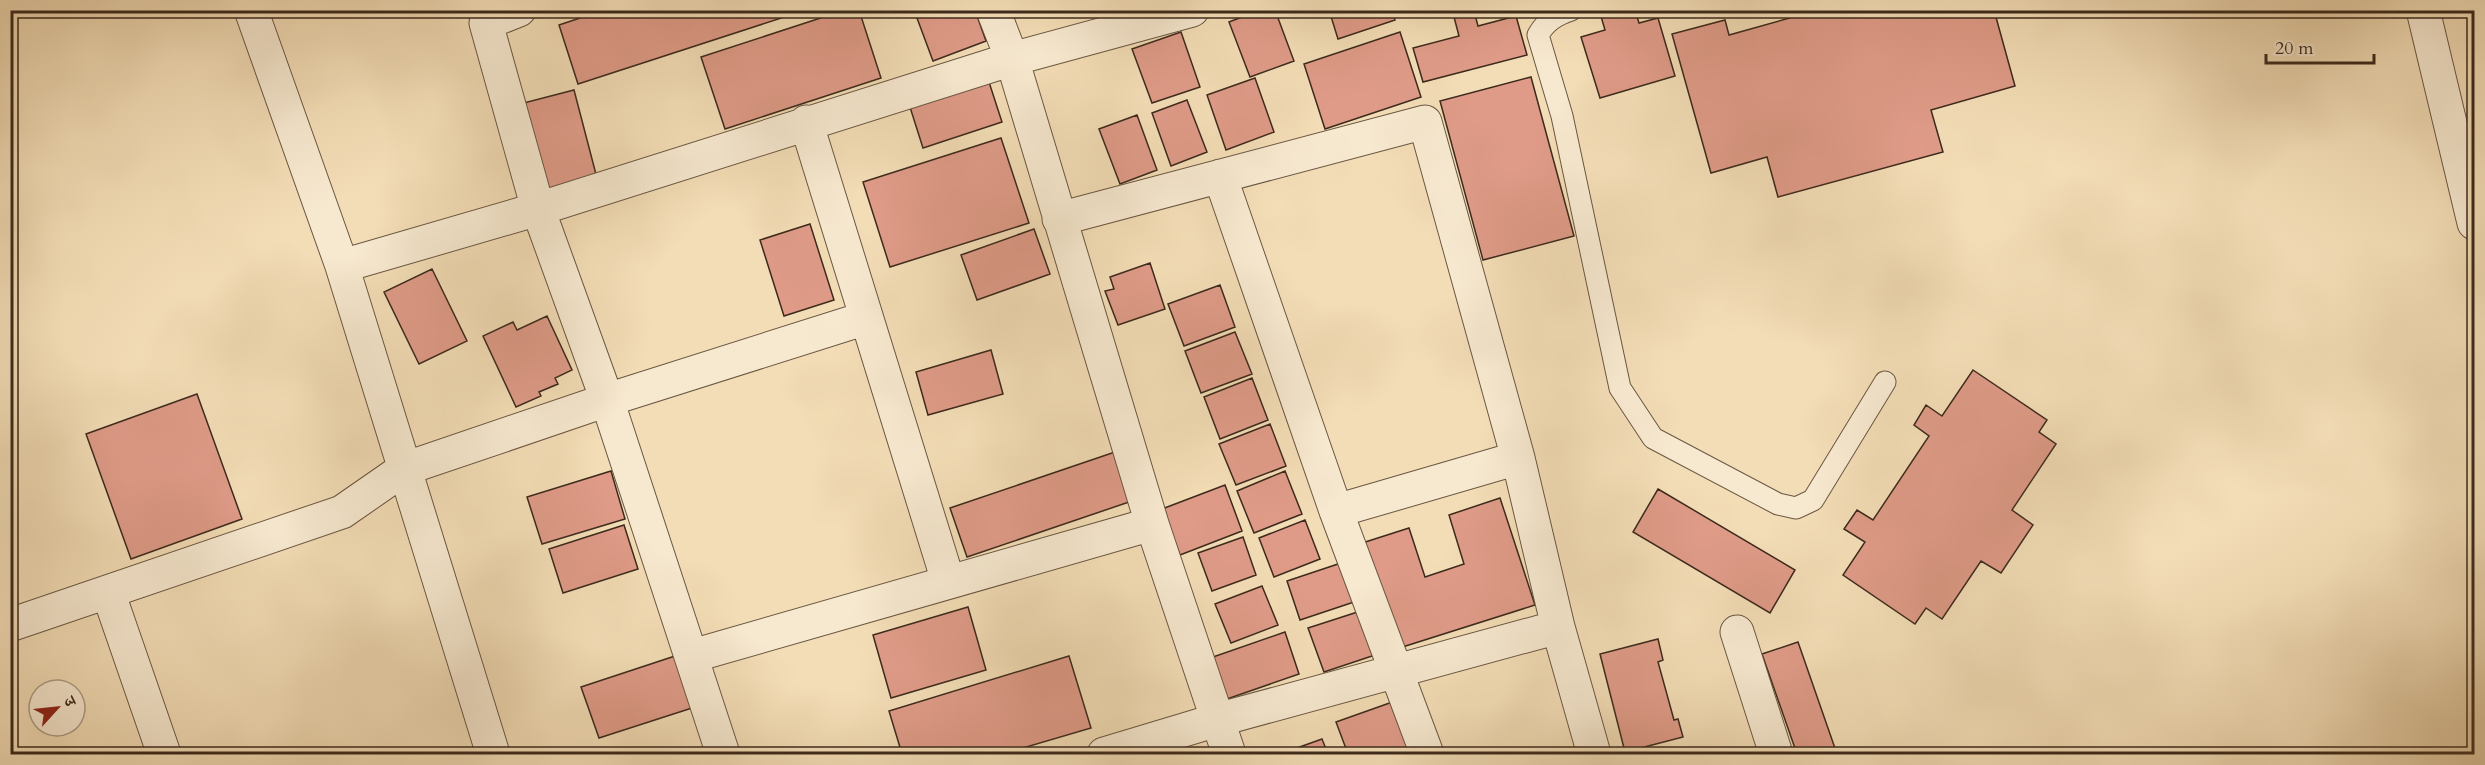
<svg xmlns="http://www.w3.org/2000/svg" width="2485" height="765" viewBox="0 0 2485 765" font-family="Cardo,'Noto Serif Devanagari',serif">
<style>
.building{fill:#df9b88;stroke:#3c2a1c;stroke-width:1.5}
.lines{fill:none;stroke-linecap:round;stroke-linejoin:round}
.service-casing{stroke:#6a5742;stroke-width:23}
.minor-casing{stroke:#6a5742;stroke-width:35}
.service{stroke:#f7e9d0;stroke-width:21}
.minor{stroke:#f7e9d0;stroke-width:33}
</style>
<rect width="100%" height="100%" fill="#f3ddb6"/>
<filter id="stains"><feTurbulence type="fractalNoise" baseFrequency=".00333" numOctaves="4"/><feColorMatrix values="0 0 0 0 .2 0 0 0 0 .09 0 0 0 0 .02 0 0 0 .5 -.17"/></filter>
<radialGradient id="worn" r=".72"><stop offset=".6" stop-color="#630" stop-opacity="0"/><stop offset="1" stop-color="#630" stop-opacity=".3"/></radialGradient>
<path class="building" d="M585,10l13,1 208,-1 -228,74 -19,-59 21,-7 -2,-6z
M845,10h14l22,68 -156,51 -24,-72z
M914,10h61l11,31 -53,20z
M1260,10h15l19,51 -44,16 -21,-55z
M1329,10h62l4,10 -57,19z
M1610,10h25l4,13 19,-5 17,58 -75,22 -19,-61 24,-7 -5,-17z
M1994,10l21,76 -84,24 12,42 -165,45 -11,-40 -56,16 -39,-139 53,-14 4,15 89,-25z
M1474,11l4,15 38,-10 11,39 -104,27 -10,-34 46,-12 -5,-19z
M1181,32l19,55 -48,16 -20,-54z
M1400,32l21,65 -96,32 -21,-65z
M1531,77l43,159 -91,24 -43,-159z
M1255,78l19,54 -48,18 -19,-55z
M988,79l14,43 -79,26 -14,-44z
M574,90l24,92 -57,15 -25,-92z
M1187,100l20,52 -36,14 -19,-53z
M1137,115l20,55 -37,14 -21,-55z
M1001,138l28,85 -139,44 -27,-85z
M810,224l24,76 -50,16 -24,-76z
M1034,229l16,45 -73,26 -16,-45z
M1150,263l15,46 -47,16 -13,-34 9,-2 -4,-12z
M432,269l35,72 -48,23 -35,-72z
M1220,285l15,42 -51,19 -16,-42z
M547,316l25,54 -17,8 3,6 -19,8 2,4 -25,11 -33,-71 30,-14 4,8z
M1235,332l17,42 -51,19 -16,-42z
M991,350l12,44 -75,21 -12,-43z
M1973,370l74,50 -8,12 17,12 -44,66 21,15 -32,48 -20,-12 -39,58 -16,-11 -11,16 -72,-49 22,-33 -21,-13 13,-19 16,10 56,-84 -15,-11 12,-20 16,11z
M1252,378l16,42 -48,19 -16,-42z
M197,394l45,125 -111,40 -45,-125z
M1270,424l16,42 -50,19 -17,-41z
M1115,452l17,49 -165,56 -17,-49z
M611,471l14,48 -83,25 -15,-47z
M1285,471l17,43 -48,19 -17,-42z
M1225,485l17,46 -62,24 -18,-46z
M1658,489l137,81 -25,43 -137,-81z
M1500,498l35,107 -142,45 -34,-106 50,-16 16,49 39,-13 -15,-49z
M1305,520l15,39 -46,18 -15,-39z
M624,525l14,44 -75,24 -14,-44z
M1243,537l13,38 -44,16 -14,-38z
M1353,559l13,39 -66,22 -13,-39z
M1262,586l16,39 -47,18 -16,-39z
M968,607l18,63 -95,28 -18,-63z
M1370,608l14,44 -60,20 -16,-44z
M1285,632l14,42 -72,25 -14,-42z
M1658,639l5,21 -5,2 16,58 4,-1 5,18 -58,15 -25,-98z
M1798,642l39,112h-40l-35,-100z
M675,656l17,52 -93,30 -18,-51z
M1069,656l22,72 -89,26h-100l-13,-43z
M1398,700l17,46 -23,8h-44l-12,-32z
M1322,739l6,15h-48z"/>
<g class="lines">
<g class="service-casing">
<path id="service" d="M1571,10c-15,5 -25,11 -33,25l24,81 58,272 33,50 125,66 18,4 17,-8 72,-118"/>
</g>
<g class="minor-casing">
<path id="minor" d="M251,10l91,256 151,488
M519,10l-33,13 52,186 69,191 116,354
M993,10l19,49 140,465 77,230
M2423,10l51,213
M806,122l142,459
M1220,176l116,335 91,243
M1059,219l366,-97 93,336 40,169 36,127
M342,266l196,-57 474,-150 180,-49
M1336,511l182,-53
M108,592l56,162
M10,625l332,-113 62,-43 203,-69 259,-82
M1737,632l39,122
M692,656l460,-132
M1104,754l113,-34 341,-93"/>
</g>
<use href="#service" class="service"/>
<use href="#minor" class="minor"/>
</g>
<rect width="2485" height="765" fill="none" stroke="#f3ddb6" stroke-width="36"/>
<rect x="12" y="12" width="2461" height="741" fill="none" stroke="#3c2a1c" stroke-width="3"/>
<rect x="18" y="18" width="2449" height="729" fill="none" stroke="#3c2a1c" stroke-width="1.5"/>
<g transform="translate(57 708) rotate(63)"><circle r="28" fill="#f7e9d0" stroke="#ac9d88" stroke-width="1.5"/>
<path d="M0-4.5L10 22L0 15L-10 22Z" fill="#8f2418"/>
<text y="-9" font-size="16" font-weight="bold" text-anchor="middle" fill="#3c2a1c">उ</text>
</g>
<path d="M2266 54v9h108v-9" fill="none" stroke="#3c2a1c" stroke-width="3"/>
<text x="2275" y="54" font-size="18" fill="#3c2a1c" stroke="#f7e9d0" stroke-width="4.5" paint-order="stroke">20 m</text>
<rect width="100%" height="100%" filter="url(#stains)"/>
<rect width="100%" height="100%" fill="url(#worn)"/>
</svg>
